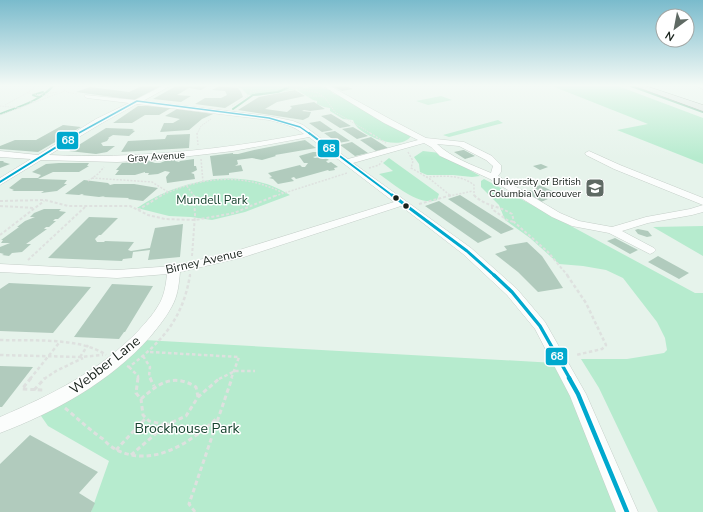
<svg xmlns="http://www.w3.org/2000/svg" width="703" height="512" viewBox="0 0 703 512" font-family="'Nunito Sans',sans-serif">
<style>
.green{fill:#b6ebce}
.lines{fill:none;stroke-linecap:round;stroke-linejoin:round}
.stream{stroke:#76c6a1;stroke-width:2}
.building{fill:#b1cbbd}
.minor-casing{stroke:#c5cfc9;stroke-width:1}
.major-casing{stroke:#92a59b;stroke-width:1}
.path-far4{stroke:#dee1df;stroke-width:1;stroke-dasharray:1.5 1;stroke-linecap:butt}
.path-far3{stroke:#dee1df;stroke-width:1.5;stroke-dasharray:2 1.5;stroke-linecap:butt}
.path-far2{stroke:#dee1df;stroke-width:2;stroke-dasharray:3 2;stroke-linecap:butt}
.path-far1{stroke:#dee1df;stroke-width:2.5;stroke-dasharray:3.5 2.5;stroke-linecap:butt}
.path{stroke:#dee1df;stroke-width:3;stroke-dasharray:4.5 3;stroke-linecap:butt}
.minor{fill:#fbfdfc;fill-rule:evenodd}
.major{fill:#dde5e1;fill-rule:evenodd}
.bus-1-far4-casing{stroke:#fff;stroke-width:3}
.bus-1-far3-casing{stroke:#fff;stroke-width:4}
.bus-1-far2-casing{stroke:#fff;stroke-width:6}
.bus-1-far1-casing{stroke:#fff;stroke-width:6}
.bus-1-casing{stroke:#fff;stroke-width:8}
.bus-1-far4{stroke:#00a9ce;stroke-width:1.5}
.bus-1-far3{stroke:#00a9ce;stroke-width:2}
.bus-1-far2{stroke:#00a9ce;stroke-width:3}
.bus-1-far1{stroke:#00a9ce;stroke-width:3.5}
.bus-1{stroke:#00a9ce;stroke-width:4.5}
.bus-dot{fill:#17211b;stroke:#fff;stroke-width:1.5}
.labels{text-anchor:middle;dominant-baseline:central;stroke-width:3;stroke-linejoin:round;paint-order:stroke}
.far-street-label{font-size:10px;fill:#17211b;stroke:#fff}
.far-poi-label{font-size:10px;fill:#17211b;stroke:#fff;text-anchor:end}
.park-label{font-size:12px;fill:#16432e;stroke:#fff}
.street-label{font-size:12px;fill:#17211b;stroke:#fff}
.near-street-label{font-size:14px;fill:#17211b;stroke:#fff}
.near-park-label{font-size:14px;fill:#16432e;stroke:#fff}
.line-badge{stroke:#fff;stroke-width:1.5}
.badge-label{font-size:11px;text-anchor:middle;font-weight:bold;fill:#fff}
</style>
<rect width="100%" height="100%" fill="#e6f3eb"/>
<path class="green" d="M228,86h73l3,2 13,-2 13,4 4,4 9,3 30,17v3c11,3 18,7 26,13 3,3 8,3 12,6 -10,15 -42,2 -53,-8 -2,-2 -4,-5 -5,-8l-10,-1 -13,-8v-3l-6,-1 -7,-3v-3l-4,-1 -16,-10 1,-1 -40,7 -10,-1 -7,-7z
M552,86h66l85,32v46l-86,-34 31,-6z
M441,96l11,4 -24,5 -12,-4z
M498,120l5,3 -54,14 -6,-2z
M423,151l17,2 40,23 -8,1 -19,-2h-26l-7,-3 -1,-8 -5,-7z
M389,158l50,36 -2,6c-18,7 -43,-16 -58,-26l14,-3 -10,-8z
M215,179c27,-2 51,1 75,16l-45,17 -33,8 -21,-3 -22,-1 -32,-8c26,-17 47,-24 78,-29z
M484,179l211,114h8v219h-45l-59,-124 -18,-29h46l37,-6 3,-3 -2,-12 -8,-16 -34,-44 -17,-8 -23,-4 -24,-2 -29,-26 -25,-18 -6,-15 -18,-18v-6z
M703,226v30l-50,-29z
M144,340l411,23 5,8 57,141h-526l18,-51 -61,-35 -9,-13z"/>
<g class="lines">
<path class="stream" d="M631,86l72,26
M39,97l-6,-2 10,-3
M233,109l20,-14 25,-3 11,-5
M0,114c18,-7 40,-13 53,-28"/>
</g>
<path class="building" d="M142,86h19l-27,14 -58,-8 14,-5 39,5z
M176,86h32l-7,4 -12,-2 -12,7 14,1 -10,6 -28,-3z
M219,86l19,2 3,4 2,5 -18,11 -30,-4 10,-6h16l6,-3 -2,-4 -13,-1z
M332,86h14l7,3 -11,2z
M295,90l10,6 -28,6 -12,7 22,3 5,-4 -2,-2 24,-4 11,7 -15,2 -6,-1 -2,1 9,1 -2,5 -6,3 -65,-10 21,-13z
M138,106h10l23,2 -12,7h-14l-13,8h-19z
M177,109l36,5 -11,5 -13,11 -29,2 4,-9h9l7,-4 -15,-3z
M331,114l20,12 -11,2 -19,-12z
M320,121l13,9 -11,2 -13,-9z
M63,125l18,2 -43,25 -38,-3v-3l15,-6h21z
M353,127l15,9 -11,3 -15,-10z
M106,128l28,1 -2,1 3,1 -6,5 -16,-1 -5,3h1l-2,3 -6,2 2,3h12l-8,6 -11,2 -27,-3z
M335,131l15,10 -12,2 -14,-10z
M190,134l-1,14 -68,4 7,-11 37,-2 2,-4z
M371,137l17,11 -12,3 -16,-11z
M305,140l11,8 -41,7 1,1 -14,4 -10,-2 -15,2 1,4 -3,2 6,-1 2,6 -14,2v2l-16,1 -3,-20 23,-3v1h5l16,-4z
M352,142l16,11 -13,3 -15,-11z
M463,150h1l11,6 -10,3 -11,-7z
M313,152h4l4,3 -8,2 2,1 5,-1 3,2 3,-1 3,2 -3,1 2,2 3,-1 7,5 -4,1 1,2 -6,1 -1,-1 -32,9 -2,-2 -3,1 3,3 -16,3 -5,-5 -4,-1 3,-1 -4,-4 32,-8 2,2h3l3,-4h-4l-5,-7z
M194,159v7h2l1,4 -6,3 3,1 1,5 -28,4 -1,-6 4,-5 -5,-1 -7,3 -10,1 1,-2h-4v-1l-10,3h-20l4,-5h-3l6,-7 31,-2 -1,1 3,1h5l5,-2 10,-1v1l4,1 1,-1z
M0,161h4l-1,1 7,2 -10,4z
M59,163h30l-2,3h2l-10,6h-26l-15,7 29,1 -3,4h3l-10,7 -16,2 3,-2h-32l2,-1 -5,-2 13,-10h16l3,-3 -9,-3 14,-8z
M541,164l7,3 -8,3 -7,-4z
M84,180l24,3 2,2 4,-1h20l24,4 -15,13 -15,-2 1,-1 -26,-1 2,-1 -6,1 -17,-2 2,-1h-2l-3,1 -14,-1z
M540,185l18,9 -7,3 -17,-9z
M530,190l18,9 -7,3 -17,-10z
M460,195l54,34 -13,5 -53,-35z
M439,201l53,36 -14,6 -53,-37z
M44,209h17l-2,2 7,1 -8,7h-3l-2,2h3l-7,6h-3l-2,2h3l-21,15h5l-9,8 -10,1 -3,3 -7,-1 2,-1 -4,-1v-6l10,-4h-9l2,-3h-2l18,-13h-2l8,-6 10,-4h-5l4,-4z
M89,217l29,1 -17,17h-2l-4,4 2,3h7l1,-1 29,1 -6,8 3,1 19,-3 5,-20 28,-4 -3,33 -32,3 2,-10 -17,2 -1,6 -9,1 -1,2 -74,-3z
M638,229l10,2 4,5 -5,1 -9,-3 -3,-4z
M615,238l23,12 -8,4 -23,-13z
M527,242l15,14 21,32 -25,4 -20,-20 -23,-18 12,-4 -3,-4z
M658,256l31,17 -10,6 -31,-17z
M9,283l82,4 -38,46 -53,-2v-42z
M112,284l41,2 -28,46h-1l-5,7 -45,-2z
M0,366l33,1 -31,40h-2z
M30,435l68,37 -19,21 16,10 -4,9h-91v-48z"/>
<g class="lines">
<g class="minor-casing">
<path id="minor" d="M162,86h8l-27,15 126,15 24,5 10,4 45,34 70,-19 -34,-17 -61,-37h7l60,33 36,19 38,4 28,14 9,9v7l-3,4 62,37 19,8 33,6 34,-10 44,-8 13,-4 -89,-36 -28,-14 -1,-2 4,-2 31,14 83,33v14l-11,3 -44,8 -26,8 32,17 2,2 -2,2 -4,2 -41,-21 -37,-7 -20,-9 -62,-38 -50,-23 -9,-9 -7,-4 -71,20 118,85 46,41 28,33 41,72 52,118h-22l-46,-116 -35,-67 -28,-34 -44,-41 -62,-48 -157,51 -64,15c-1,11 -2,21 -6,30 -6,13 -15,24 -24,35 -40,45 -95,75 -150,96v-16c51,-22 100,-46 139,-87 6,-7 14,-15 19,-24 6,-9 8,-21 9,-32l-50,4 -117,-6v-8l117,6 57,-4 62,-15 158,-49 -85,-65 -76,14 -77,9 -39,2 -76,-2 -41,25v-7l31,-19 -31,-2v-6l38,4 58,-36 33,-16 -42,-5 -3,-2 1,-1 50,5zM137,104l132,16c13,3 25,6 35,14 -84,16 -169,25 -255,21l53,-32zM437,144l22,2 27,14 7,6 -2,7c-19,-8 -39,-15 -54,-29z
M697,86h6v3z"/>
</g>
<g class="major-casing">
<path id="major" d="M635,86h11l57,19v6z"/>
</g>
<path class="path-far4" d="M60,86l7,6 10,2
M235,86h18
M282,86l37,7 6,5 10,14 37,22
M293,89l10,-3
M250,92l33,-5
M27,93l22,3
M45,94l13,-2
M308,96h14
M30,102l8,-1
M5,105l22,-12 9,-7
M0,106l21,2
M232,106l16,-10 5,-10
M0,115l65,-24
M197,134l4,-8 10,-7"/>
<path class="path-far3" d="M197,133l1,12
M370,133l16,10
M408,152l5,9 -2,7 19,11 21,17
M201,159l2,23
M369,168l10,-3 3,-4
M426,177c17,-1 34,-3 48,8v11
M92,178l60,4 16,10
M88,181l10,-7 6,-7
M187,186l7,10
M160,196c40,-19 82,-24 123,-3
M275,196l72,-23
M449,196l24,-5"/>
<path class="path-far2" d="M474,195c10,11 26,11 38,19l2,8 34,30 20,24
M0,201l45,-1 23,6h62l18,9 17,4 30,1 39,-7 43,-18
M419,204l33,-9
M0,206l35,2
M492,206v3l15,11 7,2
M138,210l24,-15
M0,235l44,-34
M192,256l3,-41 -1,-20
M28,260l57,-53
M190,276v-2"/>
<path class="path-far1" d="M567,275l19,28 20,42 -4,4 -26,6
M0,340c31,1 80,-3 106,15
M150,352l89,5 -8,22
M0,355l80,2 23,-2
M143,356l7,11 -1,9 2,3
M80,357l8,-12
M127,366l2,1c34,-26 54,-49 61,-92
M129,367l9,9v3
M30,379l29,-36
M44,379l12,-8 27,-13
M219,379l16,-8h20"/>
<path class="path" d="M31,378l-9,11 21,1
M138,378l-2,15 5,6 2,16 6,6 17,4
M150,378l4,8
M34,390l11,-12
M141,399c18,-16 32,-26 55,-12l2,10
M65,408c13,11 25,22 38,31 4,4 8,8 12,10 37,20 75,-6 102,-31
M116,450l29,-31
M131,455l35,-30 20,-9 12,-19 22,-19
M195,512l-6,-8 43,-126"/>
<use href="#minor" class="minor"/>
<use href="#major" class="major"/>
<g class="bus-1-far4-casing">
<path id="bus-1-far4" d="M137,101l132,17 31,9 10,7
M77,134l60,-33"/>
</g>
<g class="bus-1-far3-casing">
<path id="bus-1-far3" d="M309,133l84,63
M0,182l79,-49"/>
</g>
<g class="bus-1-far2-casing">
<path id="bus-1-far2" d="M392,195l75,56 28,25"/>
</g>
<g class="bus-1-far1-casing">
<path id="bus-1-far1" d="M494,275l18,17 28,34 30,53"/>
</g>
<g class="bus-1-casing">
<path id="bus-1" d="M569,378l9,16 49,118"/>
</g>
<use href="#bus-1-far4" class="bus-1-far4"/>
<use href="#bus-1-far3" class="bus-1-far3"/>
<use href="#bus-1-far2" class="bus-1-far2"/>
<use href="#bus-1-far1" class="bus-1-far1"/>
<use href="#bus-1" class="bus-1"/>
</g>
<linearGradient id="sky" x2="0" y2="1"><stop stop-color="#7abbcc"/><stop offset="0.54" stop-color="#f4faf6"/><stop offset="1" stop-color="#f4faf6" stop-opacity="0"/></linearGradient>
<rect width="703" height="158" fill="url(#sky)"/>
<defs>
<g id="university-square" transform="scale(1)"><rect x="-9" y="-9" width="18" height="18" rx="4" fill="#5f6a64" stroke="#fff"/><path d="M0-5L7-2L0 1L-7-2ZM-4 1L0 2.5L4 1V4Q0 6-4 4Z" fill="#fff"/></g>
</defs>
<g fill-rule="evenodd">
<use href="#university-square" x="595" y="188"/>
</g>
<g class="bus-dot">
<circle cx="396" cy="198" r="3.5"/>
<circle cx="406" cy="206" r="3.5"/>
</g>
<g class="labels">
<g class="far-street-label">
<text transform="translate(156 157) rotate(-4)">Gray Avenue</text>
</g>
<g class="far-poi-label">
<text x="581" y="182">University of British<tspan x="581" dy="12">Columbia Vancouver</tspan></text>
</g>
<g class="park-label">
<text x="212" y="200">Mundell Park</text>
</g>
<g class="street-label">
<text transform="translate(204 261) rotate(-13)">Birney Avenue</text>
</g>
<g class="near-street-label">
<text transform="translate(105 365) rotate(-38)">Webber Lane</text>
</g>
<g class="near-park-label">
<text x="187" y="428">Brockhouse Park</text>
</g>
</g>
<g class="line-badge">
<rect x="56" y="131" width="23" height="19" rx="4" fill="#00a9ce"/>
<rect x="317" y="139" width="23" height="19" rx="4" fill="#00a9ce"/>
<rect x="545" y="347" width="23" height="19" rx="4" fill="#00a9ce"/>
</g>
<g class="badge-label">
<text x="68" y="144">68</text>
<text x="329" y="152">68</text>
<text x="557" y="360">68</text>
</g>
<g transform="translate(675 28) rotate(212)"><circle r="19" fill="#ffffff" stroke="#a2a6a4"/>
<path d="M0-3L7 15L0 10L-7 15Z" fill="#5f6a64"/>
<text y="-6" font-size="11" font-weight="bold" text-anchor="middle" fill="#17211b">N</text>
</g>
</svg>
